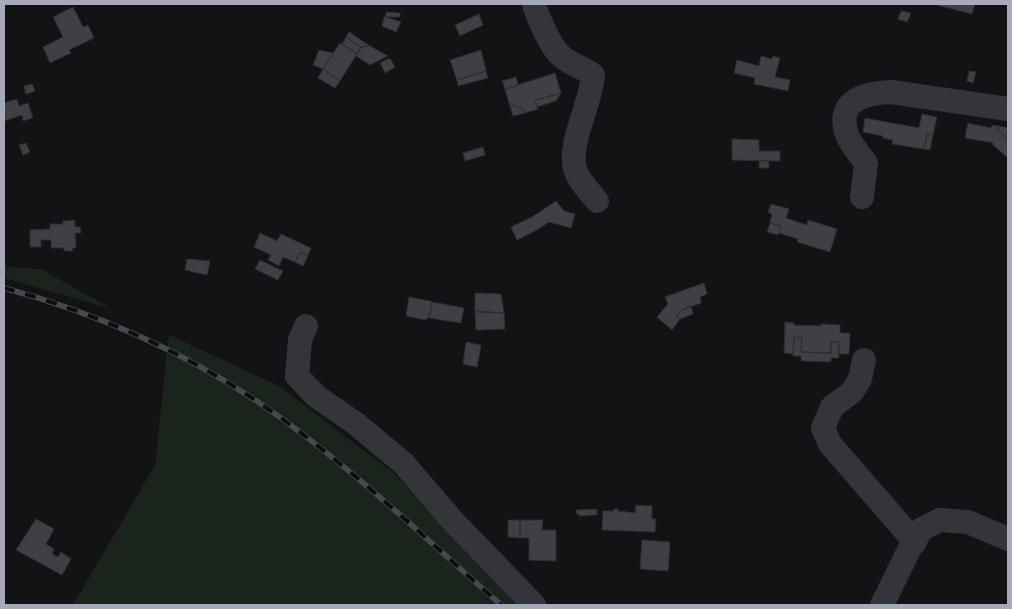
<svg xmlns="http://www.w3.org/2000/svg" width="1012" height="609" viewBox="0 0 1012 609" font-family="Commissioner,sans-serif">
<style>
.green{fill:#1b241c}
.building{fill:#3f4045;stroke:#2d2d32}
.lines{fill:none;stroke-linecap:round;stroke-linejoin:round}
.minor{stroke:#34353b;stroke-width:24}
.rail-casing{stroke:#474950;stroke-width:5.5}
.rail{stroke:#0e0e10;stroke-width:4;stroke-dasharray:11;stroke-linecap:butt}
</style>
<rect width="100%" height="100%" fill="#131315"/>
<path class="green" d="M4,258l3,9 34,2 71,40 -108,-31z
M169,335l110,51 115,87 111,119 15,13h-447l82,-140z"/>
<path class="building" d="M933,4h42l-3,10z
M73,7l10,20 5,-2 6,13 -25,12 2,3 -21,10 -7,-16 20,-10 -10,-20z
M901,11l10,2 -4,9 -9,-3z
M386,12l14,1v4h-14z
M479,14l4,11 -23,11 -5,-11z
M385,15l1,2 15,5 -5,10 -14,-6z
M349,32l21,14 -9,1 -15,-10z
M346,37l15,10 -4,7 -15,-10z
M340,43l17,11 -17,27 -17,-12z
M370,46l18,10 -18,9 -14,-9 5,-9z
M319,50l14,3 -10,16 -10,-4z
M481,50l5,21 -29,9 -7,-20z
M761,56l11,3 1,-3 7,2 -5,19 15,3 -2,11 -34,-7 1,-6 -21,-5 3,-13 22,6z
M390,58l5,9 -10,6 -5,-10z
M323,69l17,12 -5,7 -17,-10z
M486,71l2,7 -30,8 -1,-6z
M969,71l7,1 -3,11 -6,-2z
M555,73l6,20 -26,7 3,9 -13,4 -1,-3 -15,-7 -4,-14z
M516,77l2,8 -13,4 -3,-8z
M32,84l3,7 -9,3 -2,-8z
M561,93l-5,8 -19,6 -2,-7z
M17,99l2,7 9,-3 5,15 -10,3 -1,-6 -18,6v-18z
M509,103l15,7 1,3 -12,3z
M922,114l15,3 -4,18 -6,-1 -3,15 -32,-5 1,-4 -10,-2v-2l-20,-4 2,-14 54,10z
M968,123l23,5 1,-3 7,1 -2,4 11,9v19l-16,-14 1,-2h-4l-24,-4z
M999,126l9,2v11l-11,-9z
M927,134l6,1 -3,15 -6,-1z
M732,139l27,1v11h21v10l-48,-1z
M26,143l4,9 -7,3 -4,-10z
M483,147l2,8 -20,6 -2,-8z
M759,161h10v7h-10z
M556,201l8,10 11,3 -4,14 -22,-6 -12,8 -20,10 -6,-13 21,-10z
M771,204l18,5 -3,9 21,7 1,-5 29,9 -7,23 -33,-10 1,-3 -19,-6 2,-7 -11,-3 2,-9 -4,-2z
M75,220v7h5l1,6h-6l1,15h-4l1,3h-9v-3h-13v-8h-10v7h-11v-17l20,-1v-5h13v-3z
M770,223l11,3 -3,9 -11,-3z
M260,233l17,8 4,-7 30,14 -3,8 -8,-4 -5,10 -12,-5 -4,9 -11,-6 3,-5 -17,-8z
M300,252l8,4 -5,10 -8,-4z
M187,259l23,2 -3,14 -22,-5z
M260,260l23,11 -5,9 -23,-11z
M704,283l3,11 -7,3 1,6 -19,7 -6,6 4,3 -8,11 -15,-13 11,-13 -3,-7z
M475,293l26,1 3,19 -29,-1z
M409,297l21,4 2,1 -3,16h-2l-1,2 -20,-4z
M432,302l32,6 -3,15 -32,-5z
M691,306l2,8 -13,5 -4,-3 6,-6z
M479,311l25,2 1,16 -29,1 -1,-18z
M785,322l9,1v2l27,1v-2l19,1v8h10l-1,21h-10v-12h-8v11l-30,-1 1,-14 -8,-1 -1,17 -9,-1z
M794,337l8,1 -1,14 30,1v-11h8v16h-8v4l-30,-1v-5h-8z
M466,342l15,3 -4,22 -14,-3z
M636,505l16,1v13h4l-1,13 -53,-2 1,-19h11v-2h4v2l17,2z
M597,509v6l-18,1v-2h-3v-4z
M36,519l18,10 -8,15 8,5 -2,5 6,3 3,-5 10,7 -9,16 -46,-25z
M508,520h12v18l-12,-1z
M520,520h23l-1,10h14v31l-27,-1v-22h-9z
M642,540l28,2 -2,29 -28,-2z"/>
<g class="lines">
<path class="minor" d="M534,4c3,12 16,41 25,50 9,10 24,13 34,21 -2,29 -25,68 -18,94 3,11 15,23 22,32
M862,197l4,-34c-6,-8 -14,-17 -18,-26 -14,-35 14,-44 43,-45l117,17
M306,326l-6,14 -3,36 19,20 39,27 48,40 49,57 82,85
M864,360l-4,19 -8,13 -20,15 -9,21 7,16 85,98
M882,605l27,-55 13,-21 18,-9 28,2 40,17"/>
<g class="rail-casing">
<path id="rail" d="M4,288c92,25 181,64 260,118 85,59 160,131 237,199"/>
</g>
<use href="#rail" class="rail"/>
</g>
<rect width="1012" height="609" fill="none" stroke="#a4aab7" stroke-width="10"/>
</svg>
